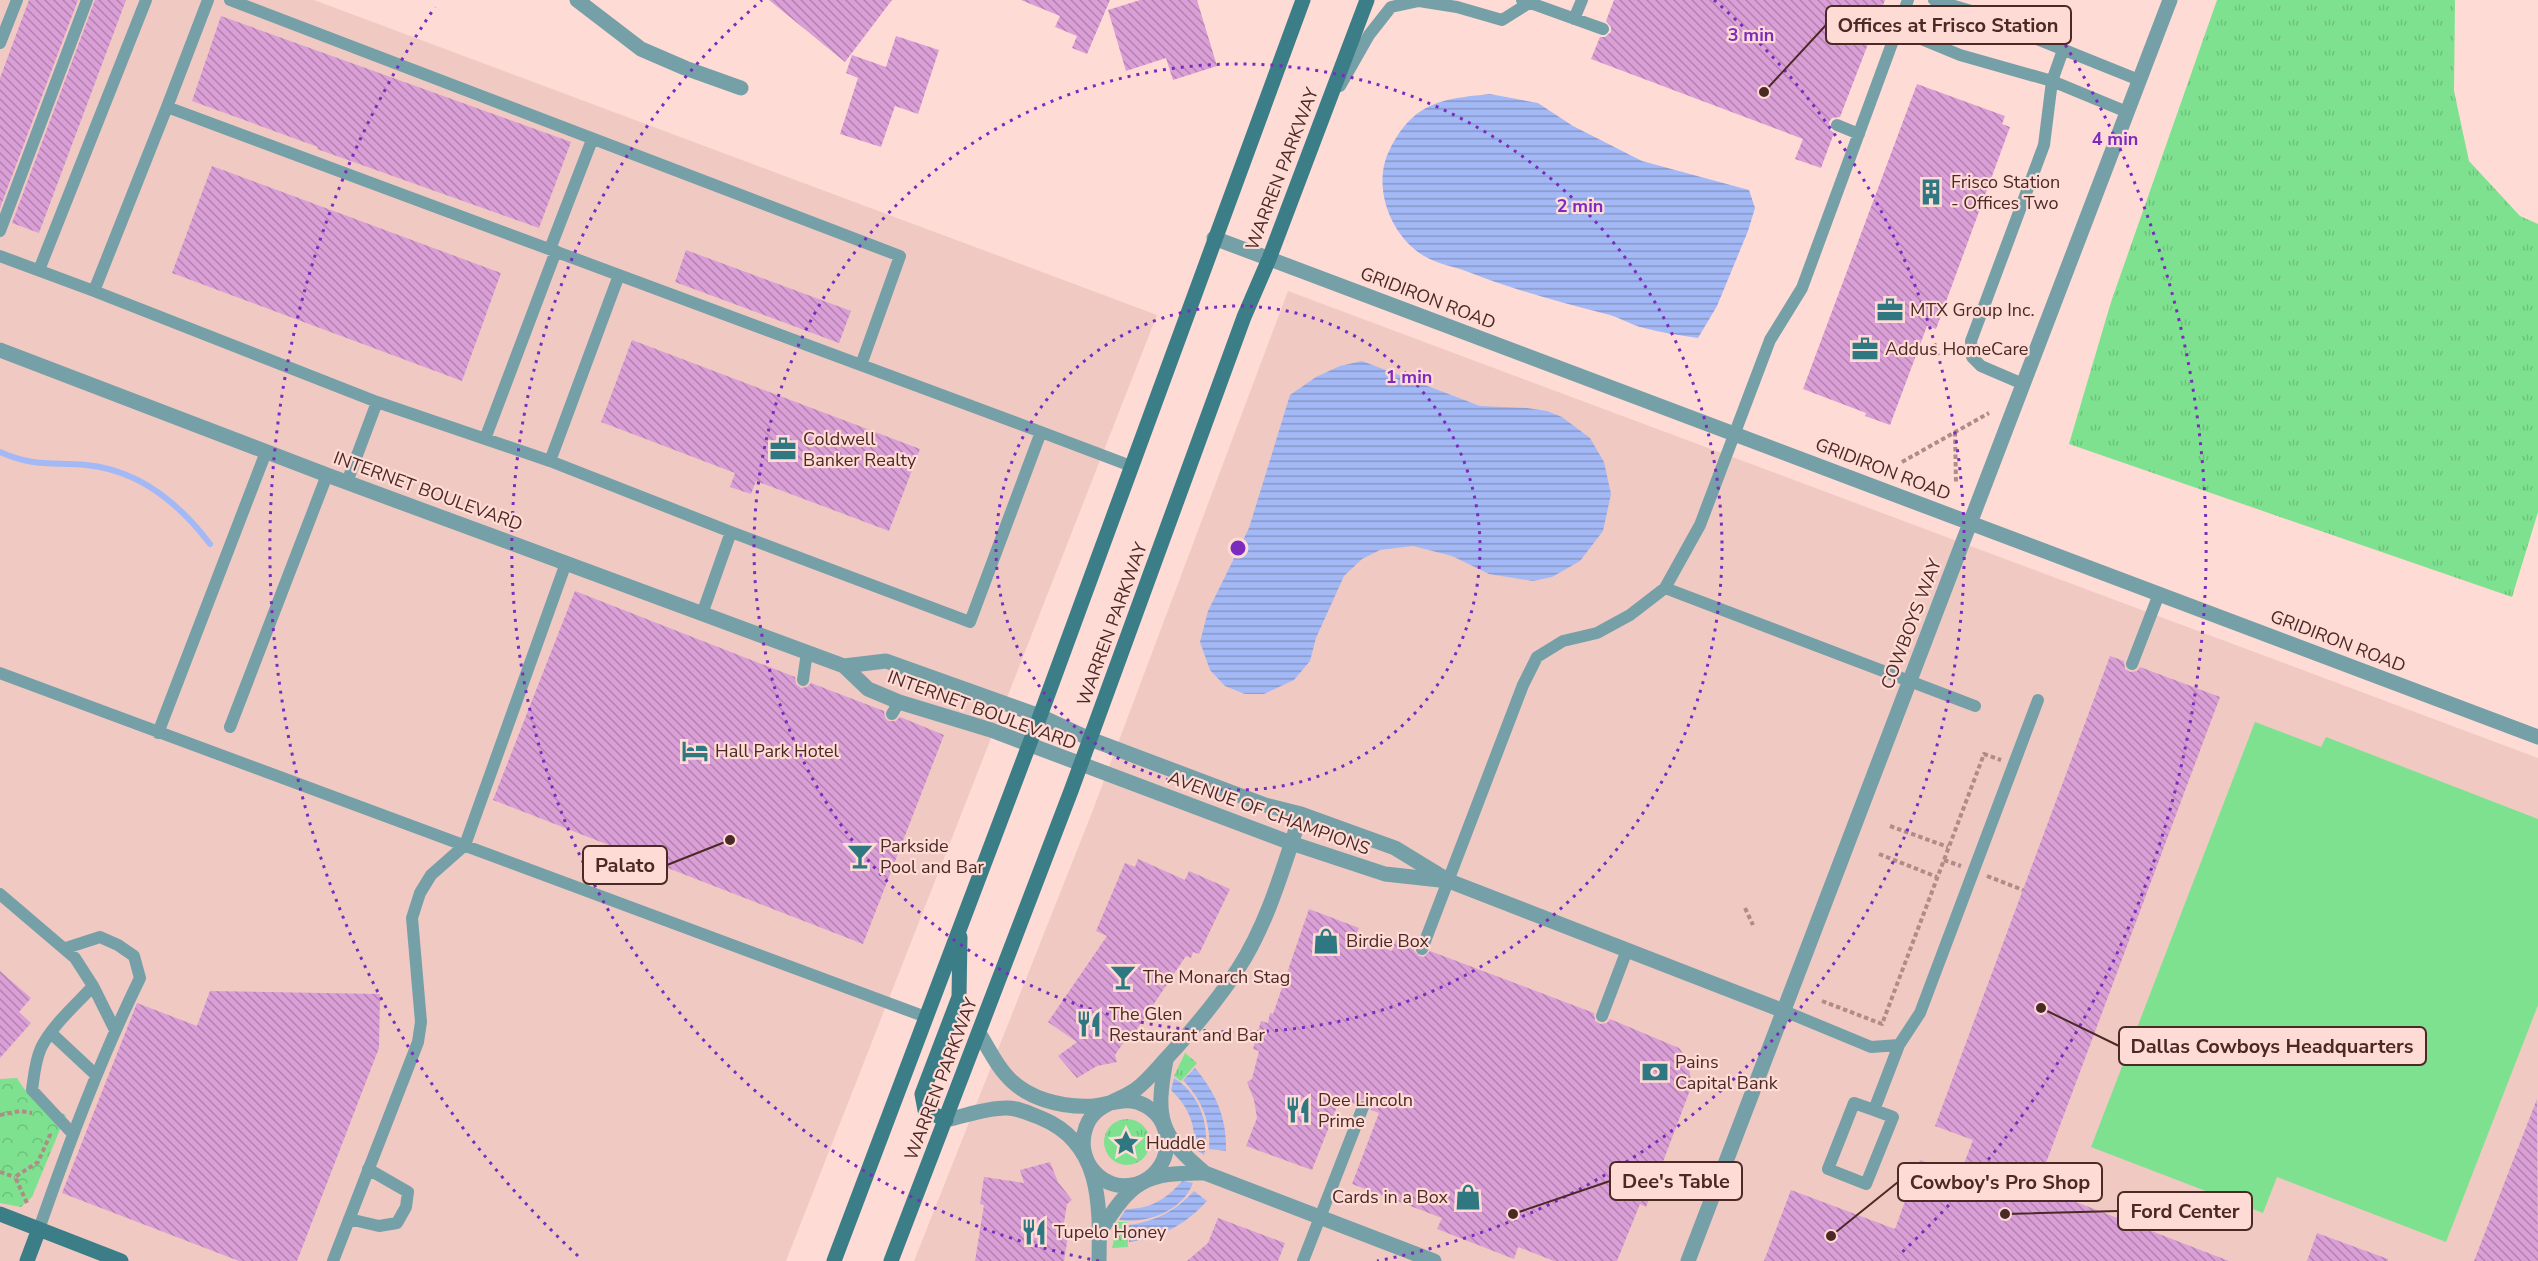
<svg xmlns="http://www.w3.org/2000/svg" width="2538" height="1261" viewBox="0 0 2538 1261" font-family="'Nunito Sans',sans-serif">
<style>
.built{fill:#f0c9c3}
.grass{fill:url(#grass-tufts)}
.park{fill:url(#park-crowns)}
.pitch{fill:#7ee18f}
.water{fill:url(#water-rules)}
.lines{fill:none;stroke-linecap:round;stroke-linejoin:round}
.stream{stroke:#a3b9f6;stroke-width:6}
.building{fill:url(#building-back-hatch)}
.path{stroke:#af8c87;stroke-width:4;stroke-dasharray:4.5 3;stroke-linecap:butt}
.lane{stroke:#76a0a7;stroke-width:12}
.street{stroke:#76a0a7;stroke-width:15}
.secondary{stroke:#3b7e88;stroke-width:15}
.ring{fill:none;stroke:#7b2cbf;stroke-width:3;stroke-dasharray:3 6}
.labels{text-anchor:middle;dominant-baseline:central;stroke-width:4.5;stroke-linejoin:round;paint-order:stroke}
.street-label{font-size:18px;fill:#4b2925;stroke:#ffdbd5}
.poi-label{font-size:18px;fill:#4b2925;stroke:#ffdbd5;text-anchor:start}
.centre{fill:#7b2cbf;stroke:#ffdbd5;stroke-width:3}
.ring-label{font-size:18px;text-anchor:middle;font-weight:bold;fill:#7b2cbf;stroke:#ffdbd5;stroke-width:4.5;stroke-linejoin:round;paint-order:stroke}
.leader{fill:none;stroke:#4b2925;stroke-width:2}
.callout-dot{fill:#4b2925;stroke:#ffdbd5;stroke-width:2}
.callout{fill:#ffdbd5;stroke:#4b2925;stroke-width:2}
.callout-label{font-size:20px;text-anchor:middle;font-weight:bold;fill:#4b2925}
</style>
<defs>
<pattern id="grass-tufts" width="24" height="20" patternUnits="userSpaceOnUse" patternTransform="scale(1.5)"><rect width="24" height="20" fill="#7ee18f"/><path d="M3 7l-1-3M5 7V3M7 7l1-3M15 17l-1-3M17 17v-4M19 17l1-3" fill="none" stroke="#6ec17b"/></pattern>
<pattern id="park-crowns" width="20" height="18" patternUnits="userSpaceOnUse" patternTransform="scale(1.5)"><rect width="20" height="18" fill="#7ee18f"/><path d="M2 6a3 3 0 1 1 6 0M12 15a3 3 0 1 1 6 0" fill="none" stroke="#6ec17b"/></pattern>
<pattern id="water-rules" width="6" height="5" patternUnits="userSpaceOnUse" patternTransform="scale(1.5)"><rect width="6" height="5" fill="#a3b9f6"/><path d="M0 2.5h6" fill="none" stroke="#8796c7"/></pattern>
<pattern id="building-back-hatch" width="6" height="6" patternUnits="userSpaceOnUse" patternTransform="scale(1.5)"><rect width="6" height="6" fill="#da9fd7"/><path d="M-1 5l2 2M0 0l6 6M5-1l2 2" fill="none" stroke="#b382ae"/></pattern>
</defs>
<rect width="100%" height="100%" fill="#ffdbd5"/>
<path class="built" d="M0,0h314l843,315 -371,946h-786z
M1288,291l1250,467v503h-1624l177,-446z"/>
<path class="grass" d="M2217,0h238l-1,91 15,70 51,55 18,8v288l-26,85 -443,-153 42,-142z
M1185,1053l12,10 -16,18 -7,-5z
M1104 1142a23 23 0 1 1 46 0a23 23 0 1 1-46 0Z
M1118,1222h9l1,25 -16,1z"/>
<path class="park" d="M17,1078c12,21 27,28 49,37l-34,82 -11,10 -21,-4v-124z"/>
<path class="pitch" d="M2255,722l66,25 5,-10 212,82v186l-92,237 -169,-65 -14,36 -172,-66z"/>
<path class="water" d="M1490,94l48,9 35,23 69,35 107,29 6,18 -7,23 -31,75 -19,32c-18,-3 -36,-5 -54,-10 -13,-3 -25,-11 -38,-14 -50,-13 -95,-25 -143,-44 -13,-4 -27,-7 -39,-14 -34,-20 -53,-71 -34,-107 24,-47 51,-50 100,-55z
M1362,361l118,45 47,2 20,3 15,6 28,21 14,24 7,32 -8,37 -23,30 -28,16 -19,4 -44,-7 -37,-18 -39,-10 -33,4 -18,9 -18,17 -28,62 -6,23 -16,19 -30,14h-19l-20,-8 -15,-16 -10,-28 8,-31 41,-83 41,-133 26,-18 24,-11z
M1195,1068c21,25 32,50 31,83l-17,-2c2,-27 -7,-49 -26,-69z
M1174,1078c26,16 37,49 30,77l-10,-7c2,-24 -6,-42 -23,-58z
M1182,1181l11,2c-11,28 -45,41 -74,37l7,-11c24,0 41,-10 56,-28z
M1194,1191l13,10c-22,24 -45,36 -78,41v-17c28,-4 46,-14 65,-34z"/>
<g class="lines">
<path class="stream" d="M0,452c33,15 52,10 86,13 53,5 93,38 124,79"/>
</g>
<path class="building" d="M29,0h49l-78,208v-130z
M95,0h31l-87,233 -27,-10z
M769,0h123l-47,62z
M1021,0h89l-23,54 -15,-6 5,-12 -22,-9 5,-11z
M1140,0h57l20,66 -44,14 -7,-22 -40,13 -18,-61z
M1614,0h271l-45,117 -8,1 -3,4 1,8 4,3 -13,35 -26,-9 8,-20 -212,-80 9,-22h5l6,-5v-5l-5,-6z
M221,16l350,126 -32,86 -222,-79 1,-2 -126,-46z
M896,36l43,14 -21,64 -23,-8 -14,41 -41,-13 18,-56 -12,-5 6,-18 34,12z
M1917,84l88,32 -3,8 8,3 -74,202 -9,-3 -37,99 -25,-9 1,-3 -63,-24z
M212,166l289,107 -39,108 -290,-108z
M686,250l165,61 -12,32 -164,-61z
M632,340l288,109 -31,82 -133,-50 -5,13 -21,-7 5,-14 -134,-51z
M575,591l220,86 1,7 5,4 6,-1 4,-4 73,28 1,7 3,3h8l4,-4 44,18 -81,209 -370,-144z
M2110,656l14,5 1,8 5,3 7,-1 3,-4 80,30 -183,490 192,74h-465l27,-71 104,39 25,-69 40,14 13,-34 -38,-14z
M1138,859l47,21 4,-9 41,18 -31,65 -6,-2 -2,6 -5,-2 -55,82 -3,-2 -13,19 2,7 -20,4 -20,12 -19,-22 19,-14 -29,-20 59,-86 -11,-5 29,-68 10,4z
M1309,909l50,19 -4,9 37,14 4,-12 18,7v5l5,5 5,1 6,-6 164,62 1,8 5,3 7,-1 3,-4 69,29 9,12 3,21 2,1 -47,125 -6,-3 -23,57h-63l-36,-14 -4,12 -77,-30 5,-11 -90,-34 27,-71 -8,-3 -1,-8 -5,-3 -7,1 -3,4 -15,-5 -28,71 -66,-24 11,-28 -3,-18 -7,-18 5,-3 7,-28 -6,-2 8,-28 7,2 2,-10 3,1z
M0,971l31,27 -12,14 12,11 -31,35z
M210,991l170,3 -1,54 -82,213h-58l-177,-68 75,-190 60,23z
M2537,1099l1,162h-64z
M1050,1162l8,20 14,18 -5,4 -5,31 6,1 -4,25h-89l9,-56 -4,-1 4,-27 40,6 -4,-13z
M1218,1218l67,25 -7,18h-91l21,-18z
M2317,1233l71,26v2h-81z"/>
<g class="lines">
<path class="path" d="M1955,432l1,51
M1902,462l87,-49
M1890,826l58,21
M1879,854l58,23
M1944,860l17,6
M1987,876l36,14
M1745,908l8,17
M1822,1001l60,23 102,-270 17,6
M0,1115l20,-4 12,2
M0,1172l15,5
M27,1203l-12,-26 23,-15 12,-27 -1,-4"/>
<path class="lane" d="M230,0l670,256 -39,109
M1522,0l81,29
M1934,0l44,13 49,22 112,45
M1574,19l8,-19
M1897,29l63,26 92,26 75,31
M0,43l17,-43
M1340,86l29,-51 22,-28 28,-6 38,6 45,13 27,-17
M167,107l41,-107
M1837,125l22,9
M0,231l87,-231
M550,249l42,-109
M0,256l94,35
M39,270l107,-270
M2023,384l-42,-18 -9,-9 -1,-16 73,-196 8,-64 11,-31
M377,402l173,59 181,71
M1041,432l90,34
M485,439l71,-188
M550,461l69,-186
M347,482l30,-80 -283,-111 73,-184 874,325 -71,190 -239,-90 -29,82
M1665,588l310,118
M2132,664l27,-70
M0,673l926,344
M803,680l4,-28
M892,714l7,-12
M230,727l97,-252
M158,733l108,-281
M0,894l75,64 18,28 22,44
M1422,949l101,-264 14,-28 26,-16 34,-8 33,-18 35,-27 35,-63 70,-185 32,-52 106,-288
M1784,1011l87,36 28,-2 21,-32 118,-313
M1602,1016l25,-66
M51,1033l45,42
M1874,1110l-20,-7 -26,66 38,15 27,-67 -19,-7 25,-65
M72,1133l-40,-43c2,-14 3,-29 9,-42 11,-23 35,-43 52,-62
M349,1219l30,7 18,-3 9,-16 2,-15 -40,-23
M39,1229c30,-86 61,-169 101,-251l-6,-22 -16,-11 -18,-8 -34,11
M333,1261l85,-219 3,-20 -9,-104 8,-25 11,-18 34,-30 101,-282
M1303,1261l60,-154"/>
<path class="street" d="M577,0l64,49 44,19 56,20
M1214,238l1324,499
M0,350l327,125 517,191 24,23 31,13 92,28 300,113 94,31 64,7
M844,666l42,-5 154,55 50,23 175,66 36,9 94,34 54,33 335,130
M979,1033c9,14 16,30 27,42 20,24 57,33 87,31 19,-2 35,-11 53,0 32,18 26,67 -9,78 -35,10 -63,-25 -51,-57 8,-23 32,-25 49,-37 11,-8 20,-19 29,-29 26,-28 53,-60 74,-92 30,-46 46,-104 63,-155
M1166,1060c-11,58 -7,75 39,113
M946,1120c19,-4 40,-12 59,-12 12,-1 25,6 36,10 61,25 59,87 58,143
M1100,1232c31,-51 45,-60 105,-59l229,88
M1688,1261l482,-1261"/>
<path class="secondary" d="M946,1120l-21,-10 -3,-16 37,-97 1,-60
M0,1214l121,47
M27,1261l12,-32
M834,1261l206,-545 263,-716
M891,1261l180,-470 173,-474 25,-58 98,-259"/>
</g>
<g class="ring">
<circle cx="1238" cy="548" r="242"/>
<circle cx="1238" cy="548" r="484"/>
<path d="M1099 1261A726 726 0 0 1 762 0M1714 0A726 726 0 0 1 1377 1261"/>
<path d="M578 1256A968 968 0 0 1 435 7M2041 7A968 968 0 0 1 1898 1256"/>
</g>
<defs>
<g id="building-bare" transform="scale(2.07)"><path d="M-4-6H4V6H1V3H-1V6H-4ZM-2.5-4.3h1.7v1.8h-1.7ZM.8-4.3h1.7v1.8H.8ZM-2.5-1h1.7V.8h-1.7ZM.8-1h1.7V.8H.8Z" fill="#2f7781" stroke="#ffdbd5" stroke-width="2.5" paint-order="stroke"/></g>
<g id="office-bare" transform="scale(2.07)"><path d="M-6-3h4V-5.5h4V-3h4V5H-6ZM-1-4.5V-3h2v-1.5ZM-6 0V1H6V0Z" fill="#2f7781" stroke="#ffdbd5" stroke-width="2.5" paint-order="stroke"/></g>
<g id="hotel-bare" transform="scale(2.07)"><path d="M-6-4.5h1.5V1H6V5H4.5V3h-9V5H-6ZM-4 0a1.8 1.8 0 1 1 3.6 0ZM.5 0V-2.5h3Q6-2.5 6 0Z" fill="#2f7781" stroke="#ffdbd5" stroke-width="2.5" paint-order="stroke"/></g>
<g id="bar-bare" transform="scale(2.07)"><path d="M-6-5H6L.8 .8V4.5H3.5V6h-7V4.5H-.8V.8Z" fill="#2f7781" stroke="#ffdbd5" stroke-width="2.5" paint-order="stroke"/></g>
<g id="shop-bare" transform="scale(2.07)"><path d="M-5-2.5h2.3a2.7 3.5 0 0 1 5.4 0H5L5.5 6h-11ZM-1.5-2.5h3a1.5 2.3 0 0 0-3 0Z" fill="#2f7781" stroke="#ffdbd5" stroke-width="2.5" paint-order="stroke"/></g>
<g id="restaurant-bare" transform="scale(2.07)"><path d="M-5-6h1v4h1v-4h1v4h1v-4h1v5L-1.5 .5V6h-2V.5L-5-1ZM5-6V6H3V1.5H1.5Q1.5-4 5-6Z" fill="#2f7781" stroke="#ffdbd5" stroke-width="2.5" paint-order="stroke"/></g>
<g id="bank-bare" transform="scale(2.07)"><path d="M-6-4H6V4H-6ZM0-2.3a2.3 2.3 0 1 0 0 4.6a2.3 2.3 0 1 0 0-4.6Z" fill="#2f7781" stroke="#ffdbd5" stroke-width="2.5" paint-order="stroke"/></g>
<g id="sight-bare" transform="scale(2.07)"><path d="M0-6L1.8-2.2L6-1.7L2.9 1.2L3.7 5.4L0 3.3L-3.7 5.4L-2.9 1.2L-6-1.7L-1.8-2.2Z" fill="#2f7781" stroke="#ffdbd5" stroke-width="2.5" paint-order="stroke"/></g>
</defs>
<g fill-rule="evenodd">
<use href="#building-bare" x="1931" y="192"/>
<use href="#office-bare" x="1890" y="310"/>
<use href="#office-bare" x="1865" y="349"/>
<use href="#office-bare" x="783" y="449"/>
<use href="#hotel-bare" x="695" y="751"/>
<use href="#bar-bare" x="860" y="856"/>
<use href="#shop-bare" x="1326" y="941"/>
<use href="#bar-bare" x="1123" y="977"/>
<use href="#restaurant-bare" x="1089" y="1024"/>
<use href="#bank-bare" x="1655" y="1072"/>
<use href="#restaurant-bare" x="1298" y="1110"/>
<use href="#sight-bare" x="1126" y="1143"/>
<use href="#shop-bare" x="1468" y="1197"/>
<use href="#restaurant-bare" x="1034" y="1232"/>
</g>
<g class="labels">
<g class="street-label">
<text transform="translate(1282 169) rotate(-69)">WARREN PARKWAY</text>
<text transform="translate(1428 298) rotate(21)">GRIDIRON ROAD</text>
<text transform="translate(1883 469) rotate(21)">GRIDIRON ROAD</text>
<text transform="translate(428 491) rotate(20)">INTERNET BOULEVARD</text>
<text transform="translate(1112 624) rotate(-70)">WARREN PARKWAY</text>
<text transform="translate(1911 624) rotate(-69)">COWBOYS WAY</text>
<text transform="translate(2338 641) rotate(21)">GRIDIRON ROAD</text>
<text transform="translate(982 710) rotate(20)">INTERNET BOULEVARD</text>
<text transform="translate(1269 813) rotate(20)">AVENUE OF CHAMPIONS</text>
<text transform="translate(941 1079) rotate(-69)">WARREN PARKWAY</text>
</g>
<g class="poi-label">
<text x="1951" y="182">Frisco Station<tspan x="1951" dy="21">- Offices Two</tspan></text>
<text x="1910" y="310">MTX Group Inc.</text>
<text x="1885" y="349">Addus HomeCare</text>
<text x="803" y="439">Coldwell<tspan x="803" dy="21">Banker Realty</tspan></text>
<text x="715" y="751">Hall Park Hotel</text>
<text x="880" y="846">Parkside<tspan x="880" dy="21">Pool and Bar</tspan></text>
<text x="1346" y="941">Birdie Box</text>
<text x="1143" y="977">The Monarch Stag</text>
<text x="1109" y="1014">The Glen<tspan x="1109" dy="21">Restaurant and Bar</tspan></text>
<text x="1675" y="1062">Pains<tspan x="1675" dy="21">Capital Bank</tspan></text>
<text x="1318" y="1100">Dee Lincoln<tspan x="1318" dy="21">Prime</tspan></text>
<text x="1146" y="1143">Huddle</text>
<text x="1448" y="1197" text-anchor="end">Cards in a Box</text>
<text x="1054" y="1232">Tupelo Honey</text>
</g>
</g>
<circle cx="1238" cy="548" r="9" class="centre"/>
<g class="ring-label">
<text x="1751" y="41">3 min</text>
<text x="2115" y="145">4 min</text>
<text x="1580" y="212">2 min</text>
<text x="1409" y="383">1 min</text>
</g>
<path class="leader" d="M1764 92L1826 25M730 840L667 865M2041 1008L2119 1046M1513 1214L1610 1181M1831 1236L1898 1182M2005 1214L2118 1211"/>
<g class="callout-dot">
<circle cx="1764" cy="92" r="6"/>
<circle cx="730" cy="840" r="6"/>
<circle cx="2041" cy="1008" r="6"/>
<circle cx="1513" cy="1214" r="6"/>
<circle cx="1831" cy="1236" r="6"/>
<circle cx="2005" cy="1214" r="6"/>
</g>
<g class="callout">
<rect x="1826" y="6" width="245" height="38" rx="6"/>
<rect x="583" y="846" width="84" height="38" rx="6"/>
<rect x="2119" y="1027" width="307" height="38" rx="6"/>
<rect x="1610" y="1162" width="132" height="38" rx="6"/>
<rect x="1898" y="1163" width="204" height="38" rx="6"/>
<rect x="2118" y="1192" width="134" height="38" rx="6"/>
</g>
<g class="callout-label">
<text x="1948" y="32">Offices at Frisco Station</text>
<text x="625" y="872">Palato</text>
<text x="2272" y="1053">Dallas Cowboys Headquarters</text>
<text x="1676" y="1188">Dee's Table</text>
<text x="2000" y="1189">Cowboy's Pro Shop</text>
<text x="2185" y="1218">Ford Center</text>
</g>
</svg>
